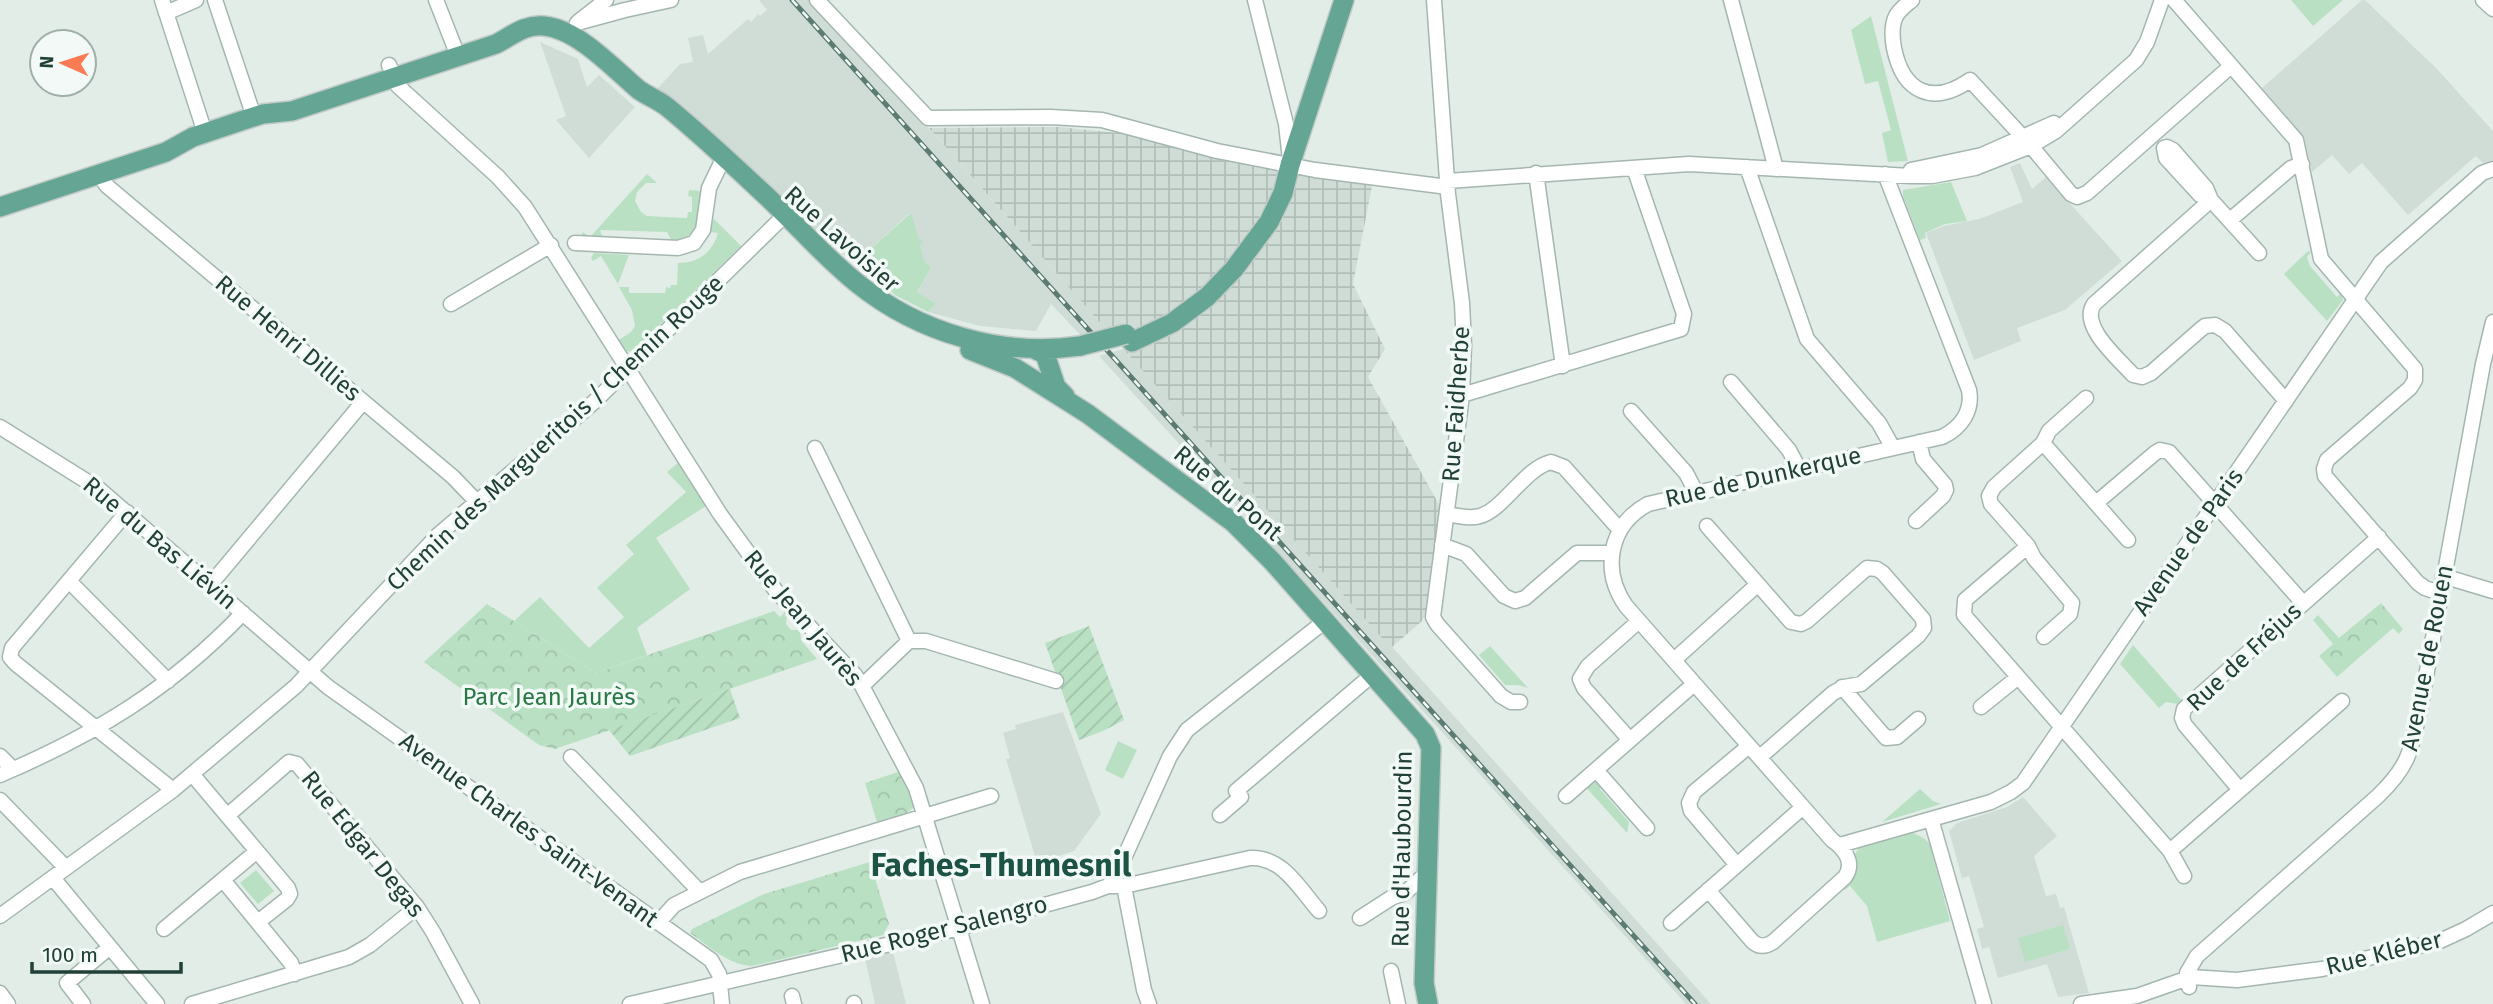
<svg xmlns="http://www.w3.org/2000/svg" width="2493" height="1004" viewBox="0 0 2493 1004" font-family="'Fira Sans',sans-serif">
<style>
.built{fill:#d0ddd7}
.industrial{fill:url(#industrial-grid)}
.grass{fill:#bae0c4}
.park{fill:url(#park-crowns)}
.garden{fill:url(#garden-furrows)}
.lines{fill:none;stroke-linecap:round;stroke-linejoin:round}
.minor-casing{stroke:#a4b6af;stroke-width:17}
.major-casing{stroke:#c1cac7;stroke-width:22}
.minor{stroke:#fff;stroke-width:14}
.major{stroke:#64a593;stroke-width:19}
.rail-casing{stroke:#5c7b72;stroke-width:5}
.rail{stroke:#f3f9f6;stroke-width:2.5;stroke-dasharray:8;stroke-linecap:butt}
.major-bridge-casing{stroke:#c1cac7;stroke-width:22;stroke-linecap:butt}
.major-bridge{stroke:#64a593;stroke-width:19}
.labels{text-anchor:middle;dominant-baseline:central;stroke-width:7;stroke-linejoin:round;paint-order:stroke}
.street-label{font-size:24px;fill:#214037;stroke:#f3f9f6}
.park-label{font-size:24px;fill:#297946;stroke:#f3f9f6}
.district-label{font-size:32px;font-weight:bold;fill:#1c5345;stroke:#f3f9f6}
</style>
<defs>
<pattern id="industrial-grid" width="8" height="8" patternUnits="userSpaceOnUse" patternTransform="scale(1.75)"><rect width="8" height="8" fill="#d0ddd7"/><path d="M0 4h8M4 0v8" fill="none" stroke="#b2bfb9"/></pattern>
<pattern id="park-crowns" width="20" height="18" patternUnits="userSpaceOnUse" patternTransform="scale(1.75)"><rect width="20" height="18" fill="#bae0c4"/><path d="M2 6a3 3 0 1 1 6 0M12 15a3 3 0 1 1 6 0" fill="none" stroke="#a0c1a9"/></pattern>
<pattern id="garden-furrows" width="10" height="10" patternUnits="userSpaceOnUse" patternTransform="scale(1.75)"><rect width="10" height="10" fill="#bae0c4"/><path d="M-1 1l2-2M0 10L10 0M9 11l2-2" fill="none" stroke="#a0c1a9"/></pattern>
</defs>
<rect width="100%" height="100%" fill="#e2ede8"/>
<path class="built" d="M759,0h53l123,135 174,198 -25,6 -33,-35 -15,27 -56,-5 -52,-14 8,-8 -19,-11 14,-25 -7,-8 -14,-47 -53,48 -12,-5 -187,-168 22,-24 13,-2 -5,-24 15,-3 5,19 40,-35 3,3 7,-8 2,2 7,-6z
M2362,0h3l72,69 56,62v29l-10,3 -7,-7 -68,59 -46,-52 -13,11 -17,-19 -20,17 -8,-35 -42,-49z
M540,42l38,17 9,28 12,-12 36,32 -46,51 -33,-38 10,-4z
M2020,163l12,26 14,-12 76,84 -57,49 -48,18 4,13 -47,19 -48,-127 18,-7 35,-7 44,-17 -13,-35z
M1123,349l131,143 457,512h-25l-244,-272 -343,-376z
M1063,712l38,102 -27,37 -37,12 -31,-104 4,-1 -7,-25 13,-4 -1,-4z
M2023,797l34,39 -23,20 12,40 10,-2 4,14 4,-1 25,86 -31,4 -11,-33 -49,14 -9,-31 -7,2 -5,-20 7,-2 -15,-51 -7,2 -13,-47 8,-8 50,-16z
M893,952l13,52h-31l-10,-45z"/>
<path class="industrial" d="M1059,127l70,7 80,23 163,29 -19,98 32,65 -17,28 73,131 -13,100 -6,13 -31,27 -282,-315 -180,-205z"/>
<path class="grass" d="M2291,0h52l-30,26z
M1871,16l37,145 -20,1 -6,-29 9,-3 -13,-49 -13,3 -14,-54z
M647,174l10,9h-11l-9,9 -2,9 6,11 6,4 40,2 1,-6h4v-15l-4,-1 1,-6 12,1c-1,22 -1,50 -30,49l-4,-8 -67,-2 3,8h-19l-3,-2 2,-4 7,5z
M1951,182l16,39 -22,3 -20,9 1,5 -6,2 -17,-44v-6z
M911,213l7,24 5,5 -3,3 4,15 7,8 -14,24 19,12 -8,8 -33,-17 -38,-34z
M714,219l27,27 -109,106 -6,-1 -7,-11 12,-8 4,-6 -3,-16 -13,-23h10v6h36l1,-6 4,1 1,-3h6l1,-22c20,0 34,-10 40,-30l-9,-1z
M2308,251l3,1 -4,5 3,9 27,31 4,-4 2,7 -16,21 -43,-47z
M594,253l35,2 -11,29 -17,-28 -8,5 -2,-3z
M678,463l28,43 -50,32 34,51 -53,39 10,27 -51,18 -82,-52 26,-24 49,51 35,-31 -27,-29 37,-34 -8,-9 60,-53 -19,-20z
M2133,645l51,58 -1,2 -17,-3 -7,6 -39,-44z
M1490,646l38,42 -10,-3h-13l-26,-30z
M1118,741l19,9 -14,29 -18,-9z
M1595,781l8,2 -3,6 29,33 -2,11 -43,-48z
M1920,789l13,12 8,3 -59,18z
M1912,832l13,7 5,5 20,77 -73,21 -10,-36 -17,-20 -5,4 -3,-3 13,-15v-18l5,-8z
M256,870l18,21 -16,13 -18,-21z
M2063,925l7,24 -45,13 -7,-24z"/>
<path class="park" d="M2381,603l22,26 -4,5 -6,-6 -56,49 -18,-21 14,-12 -20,-24 5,-5 21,23z
M487,604l109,69 178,-62 6,6 5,-5 2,2 -1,10 5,6h9l1,10 16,19 -262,90 -16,-4 -115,-83z
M901,771l13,36 -8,6 -29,9 -12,-39z
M870,862l19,62 -6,11 -131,31c-24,-1 -43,-20 -62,-33l2,-4 72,-35z"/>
<path class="garden" d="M1089,626l35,94 -21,11 -24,9 -34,-97z
M730,689l10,29 -110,38 -21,-26z"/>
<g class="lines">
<g class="minor-casing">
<path id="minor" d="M162,0l43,133
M215,0l39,117
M436,0l22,56
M817,0l111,118 123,-1 51,3 115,31 98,19 133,17
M1255,0l31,124 4,35
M1434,0l14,194 14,109 2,42 -2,50 -29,222 4,7 64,72 10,6h9
M1731,0l45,169
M1912,0c-6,5 -12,9 -16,16 -5,10 -4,21 -2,32 9,45 39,58 76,32l61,66 40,48 6,3 10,-4 144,-127
M2174,0l122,140 25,119 94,110v11l-5,8 -83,72 -3,9 1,7 93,107 7,5 15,5
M2483,0l10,9
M166,13l30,-13
M578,22l28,-22
M577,23l48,-13 46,-10
M389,65l9,21 100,91 27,30 195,307 56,77 79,84 7,11 54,102 66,216
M1747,167l60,172 72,84 14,25
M1911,170l71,-15 72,-32
M1536,173l27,193
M98,174l9,12 346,291 24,25
M1448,181l241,-17 222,12h21l43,-8 56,-22 25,-15 80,-71 11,-18 15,-42
M2230,220l61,-52 11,-4
M575,243l103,5 16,-5 9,-13 6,-42 15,-31
M2259,253l-48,-53 -11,-5 -34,-37 -2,-10 3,-1 6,3 33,38 5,12 -117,104c-15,22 25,55 39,71l9,2 9,-4 49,-43 5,-4 10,-1 10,6 61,70
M451,304l100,-59
M1731,382l58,68 10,19
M1462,395l219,-66 3,-15 -50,-146
M1631,411l55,62 10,19
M0,427l99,62 229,198 383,273 8,14 3,30
M2043,443l85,97
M815,448l94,193 -47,45
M2096,503l59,-50 5,-3 9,2 134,151
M127,512l-115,136 -2,9 5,6 158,127
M1447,514c10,2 23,5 33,2 23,-6 45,-48 71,-54l13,5 56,63
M1916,521l27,-25 3,-6 -1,-5 -22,-26 -4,-17
M1707,526l84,96 10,2 6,-3 60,-53 10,1 6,4 40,46 1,9 -6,8 -57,48 -17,3 -11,6 -73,64
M1442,545l24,9 38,42 11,5 10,-3 52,-45h35
M2028,546l-63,54 -1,15 206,236 14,25
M2443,576l50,15
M69,581l99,100
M210,585l153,-183
M2044,637l26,-23 2,-11 -38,-45 -6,-12 -37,-42 -2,-8 5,-9 49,-44 6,-12 37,-33
M909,641h17l130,40
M1674,660l83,-75
M1842,687l44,51 11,-1 21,-18
M1981,707l36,-29
M1630,740l-46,-52 -4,-9 8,-13 51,-45
M0,756l13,13
M571,757l128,134
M1596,770l51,58
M192,774l96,114 2,6 -3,5 -29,23
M0,775c96,-41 170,-86 243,-162
M2240,790l-55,-65 -3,-7 2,-9 195,-172
M1566,796l128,-112
M0,800l66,68
M228,815l61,-53 8,2 120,143 16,25 39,72
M1220,815l21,-18 -5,-6 136,-116
M1931,819l53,185
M1840,845l151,-43 20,-10 12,-9 358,-521 101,-89 11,-4
M2170,851l172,-150
M1737,865l-46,-54 -2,-8 5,-11 55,-46
M53,878l104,126
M223,880l68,83 4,11
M1108,886l7,-8 55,-122 17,-26 138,-109
M1124,886l20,104 5,14
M1708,890l44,51c6,6 13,6 21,1l72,-65c10,-14 0,-28 -13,-37l-206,-234c-25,-36 -17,-81 22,-102l294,-67c19,-9 31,-26 27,-47l-84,-216
M0,916l173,-126 123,-104 142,-151 156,-133 191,-187
M1360,918l31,-20 14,-5 15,-14 6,-2
M658,923l16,-18 66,-33 251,-76
M1671,923l132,-116
M164,929l93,-78
M1391,971l7,33
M2189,987l-2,-14 10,-17 181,-160c34,-33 33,-48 43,-92l62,-340 10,-42
M0,993l8,11
M792,996l2,8
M854,1003v1
M83,1004l-16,-21 43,-36
M192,1004l157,-47 21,-12 47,-38
M630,1004l334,-77 128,-35 16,-6h16l126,-28c32,-2 49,30 69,53
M2081,1004l56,-8 54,-19 46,3 85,-11 118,-28 26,-12 27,-16"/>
</g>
<g class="major-casing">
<path id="major" d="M0,207l166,-55 27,-15 57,-19 13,-4 29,-3 204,-67c16,-8 28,-20 48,-18 34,3 70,43 95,64 9,6 19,10 27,16 33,27 64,56 95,85 33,30 61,64 96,92 62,50 144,74 223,63
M1132,342l40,-19 35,-26 27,-28 35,-47 14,-29 7,-28 54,-165
M1034,349l11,5 11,33 9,9
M970,350l45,18 73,46 146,109 38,38 153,173 6,14 -7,235 4,21"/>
</g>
<use href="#minor" class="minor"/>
<use href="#major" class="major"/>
<g class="rail-casing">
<path id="rail" d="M792,0l903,1004"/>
</g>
<use href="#rail" class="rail"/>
<g class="major-bridge-casing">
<path id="major-bridge" d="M1080,346l46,-12"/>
</g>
<use href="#major-bridge" class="major-bridge"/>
</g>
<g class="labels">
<g class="street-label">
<text transform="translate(842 239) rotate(42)">Rue Lavoisier</text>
<text transform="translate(288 338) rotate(40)">Rue Henri Dillies</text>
<text transform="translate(1456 404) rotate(-86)">Rue Faidherbe</text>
<text transform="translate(555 433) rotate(-43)">Chemin des Margueritois / Chemin Rouge</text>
<text transform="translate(1763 477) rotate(-13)">Rue de Dunkerque</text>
<text transform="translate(1228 493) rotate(40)">Rue du Pont</text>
<text transform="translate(2188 542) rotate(-55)">Avenue de Paris</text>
<text transform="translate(160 543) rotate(40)">Rue du Bas Liévin</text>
<text transform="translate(803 618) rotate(50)">Rue Jean Jaurès</text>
<text transform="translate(2244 657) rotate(-43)">Rue de Fréjus</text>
<text transform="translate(2427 658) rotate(-79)">Avenue de Rouen</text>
<text transform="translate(529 830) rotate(36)">Avenue Charles Saint-Venant</text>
<text transform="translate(363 844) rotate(51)">Rue Edgar Degas</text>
<text transform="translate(1402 849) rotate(-89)">Rue d'Haubourdin</text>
<text transform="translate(944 929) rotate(-14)">Rue Roger Salengro</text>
<text transform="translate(2384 953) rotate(-14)">Rue Kléber</text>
</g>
<g class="park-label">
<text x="549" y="697">Parc Jean Jaurès</text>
</g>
<g class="district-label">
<text x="1001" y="865">Faches-Thumesnil</text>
</g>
</g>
<g transform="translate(63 63) rotate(273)"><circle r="33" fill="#f3f9f6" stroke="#9fafaa" stroke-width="2"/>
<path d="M0-5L12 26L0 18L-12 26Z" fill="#fa7a54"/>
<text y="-10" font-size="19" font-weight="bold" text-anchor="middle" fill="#214037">N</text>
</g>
<path d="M32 962v10h149v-10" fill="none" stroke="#214037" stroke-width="3.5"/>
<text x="42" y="962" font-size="21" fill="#214037" stroke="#f3f9f6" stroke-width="5" paint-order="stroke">100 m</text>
</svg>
